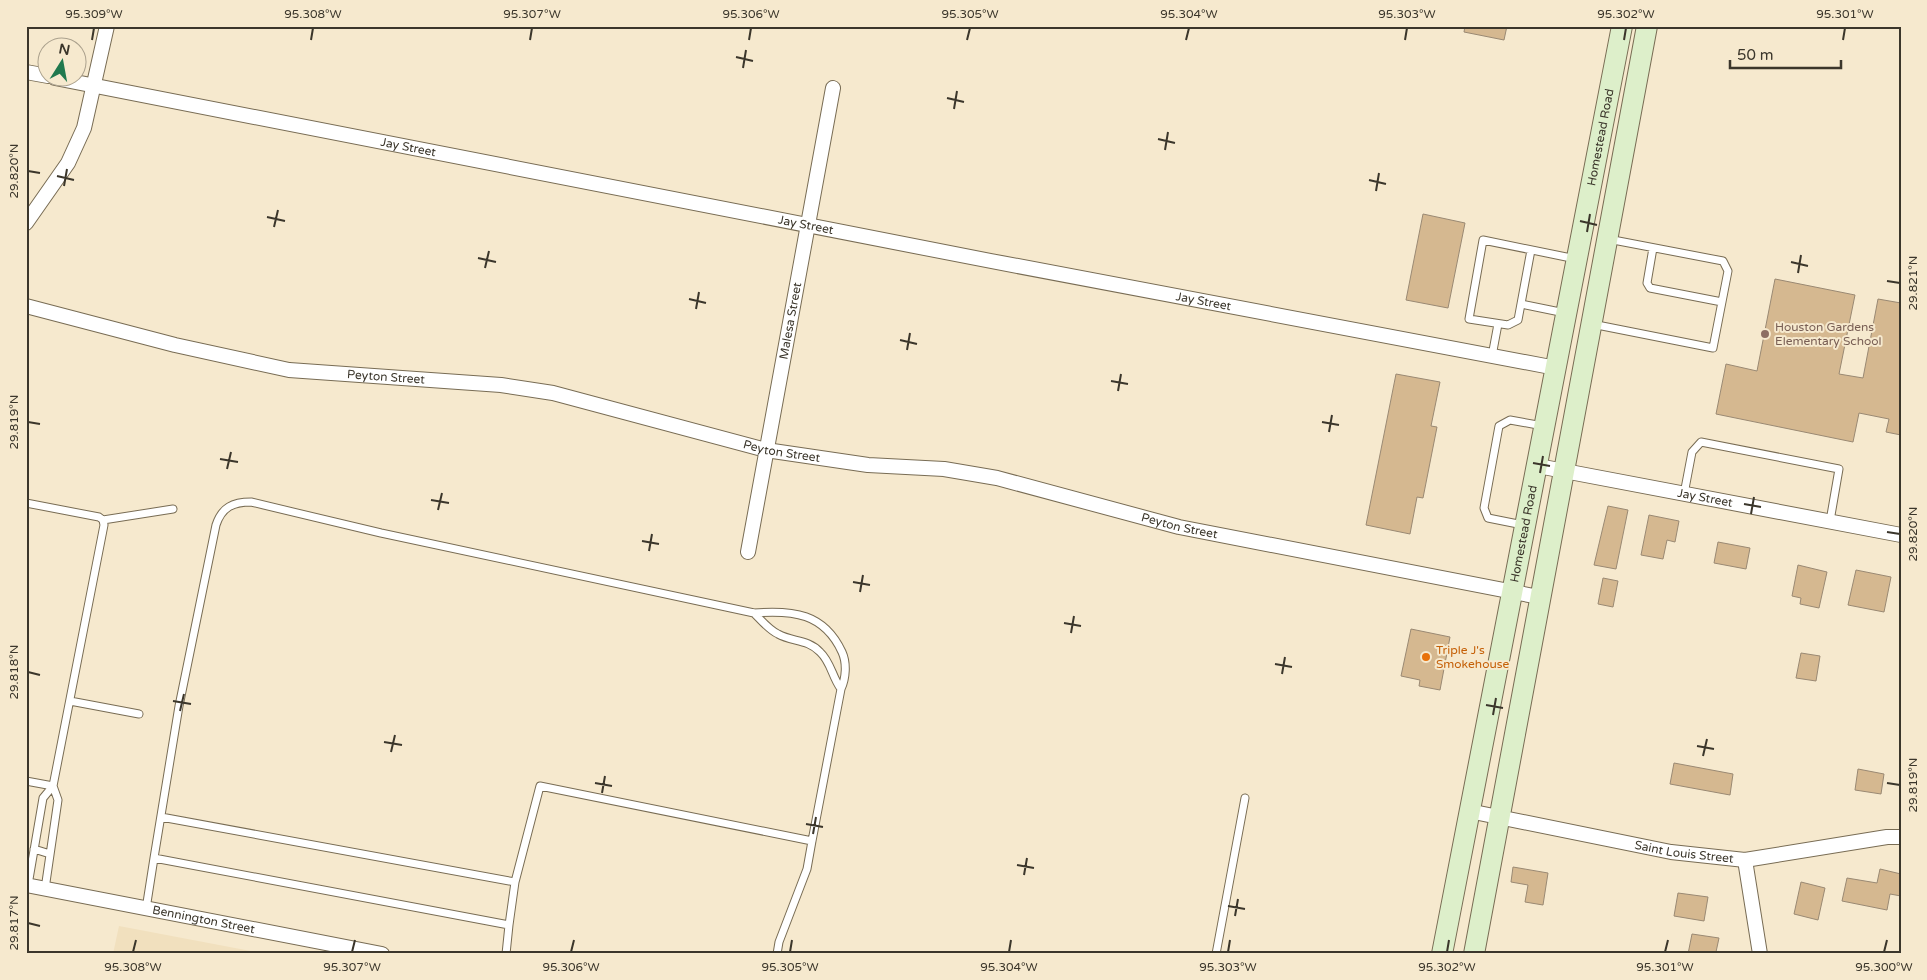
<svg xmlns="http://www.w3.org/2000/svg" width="1927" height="980" viewBox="0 0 1927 980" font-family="'Varela Round',sans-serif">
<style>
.built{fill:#f1e0be}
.building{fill:#d5b890;stroke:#9a8973}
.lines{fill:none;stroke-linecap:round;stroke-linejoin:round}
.service-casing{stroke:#786c54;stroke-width:9}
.minor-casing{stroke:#786c54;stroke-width:16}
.secondary-casing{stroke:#786c54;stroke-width:22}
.service{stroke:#fff;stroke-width:7}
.minor{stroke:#fff;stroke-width:14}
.secondary{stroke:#ddefca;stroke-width:20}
.ticks{fill:none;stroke:#3b362b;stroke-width:2}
.education-dot{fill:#8d6e63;stroke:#f6e9ce;stroke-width:2}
.food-dot{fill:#e8710a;stroke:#f6e9ce;stroke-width:2}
.labels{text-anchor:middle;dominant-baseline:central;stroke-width:4;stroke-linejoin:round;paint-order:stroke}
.street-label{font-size:12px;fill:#3b362b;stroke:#f6e9ce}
.education-label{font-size:12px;fill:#785e54;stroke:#f6e9ce;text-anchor:start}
.food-label{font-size:12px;fill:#c56008;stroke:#f6e9ce;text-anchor:start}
.neatline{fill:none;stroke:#3b362b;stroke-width:2}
.ticks-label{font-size:12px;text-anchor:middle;fill:#3b362b}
</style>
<rect width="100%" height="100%" fill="#f6e9ce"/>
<path class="built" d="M119,926l148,28h-154z"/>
<path class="building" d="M1465,26h42l-3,14 -40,-8z
M1423,214l42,9 -17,85 -42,-8z
M1775,279l80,16 -16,79 24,4 15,-79 23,4v132l-15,-3 3,-13 -30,-6 -6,29 -137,-28 10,-50 31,7z
M1396,374l44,8 -9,44 6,1 -14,71 -6,-1 -7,37 -44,-9z
M1608,506l20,4 -12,59 -22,-4z
M1649,515l30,6 -4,21 -8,-2 -4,19 -22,-4z
M1718,542l32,6 -4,21 -32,-6z
M1798,565l29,7 -8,36 -19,-4 1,-6 -9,-2z
M1856,570l35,7 -7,35 -36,-7z
M1603,578l15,3 -5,26 -15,-3z
M1411,629l39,8 -10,53 -21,-4 1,-6 -19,-4z
M1801,653l19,3 -4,25 -20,-3z
M1674,763l59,11 -3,21 -60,-11z
M1858,769l26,5 -3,20 -26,-4z
M1513,867l35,6 -5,32 -18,-3 3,-17 -17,-3z
M1880,869l21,5v22l-11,-2 -3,16 -45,-9 5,-23 30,5z
M1801,882l24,6 -7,32 -24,-6z
M1678,893l30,4 -4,24 -30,-5z
M1692,934l27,4 -3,14 -28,2z"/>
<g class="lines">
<g class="service-casing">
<path id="service" d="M1653,248l-6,35 3,5 72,14
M1531,250l-13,70 -10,5 -39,-6 14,-79 93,19
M1521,304l44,9
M1592,324l121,24 15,-77 -5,-10 -115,-22
M1492,356l6,-32
M1684,494l8,-42 9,-10 138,27 -9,52
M26,503l73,14 4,3 1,5 -51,261 5,14 -13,89
M103,520l70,-11
M1523,525l-35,-7 -4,-10 15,-82 11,-6 33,6
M70,701l69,13
M26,781l27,5
M161,817l354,65
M812,841l29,-152
M34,849l16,5
M154,858l25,-152 37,-181c6,-18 17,-23 35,-23l130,31 373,80c39,-3 70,0 88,39 5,11 4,26 -1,37 -9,-12 -10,-27 -21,-37 -12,-13 -28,-10 -42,-18 -9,-4 -17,-14 -24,-21
M28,885l15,-87 10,-12
M146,909l8,-51 355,67 -3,29
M509,925l6,-43 25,-96 272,55 -5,28 -28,73 -2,12
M1216,954l29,-156"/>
</g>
<g class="minor-casing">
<g id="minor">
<path d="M26,72l22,4"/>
<path id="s1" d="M55,78l936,183 565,107"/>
<path d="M26,223l42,-60 16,-35 23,-102"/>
<path id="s2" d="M26,306l149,39 114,25 212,15 52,8 213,57 102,15 76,4 53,9 182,49 360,70"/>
<path id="s3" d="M1538,466l363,69"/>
<path id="s4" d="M748,552l85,-464"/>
<path id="s5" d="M1469,811l202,41 74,8 142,-23h14"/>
<path d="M1745,860l15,94"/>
<path id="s6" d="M26,885l356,69"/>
</g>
</g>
<g class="secondary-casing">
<g id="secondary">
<path id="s7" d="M1442,954l180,-928"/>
<path d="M1474,954l173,-928"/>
</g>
</g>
<use href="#service" class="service"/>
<use href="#minor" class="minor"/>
<use href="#secondary" class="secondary"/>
</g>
<path class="ticks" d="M92,40l2,-12M311,40l2,-12M530,40l2,-12M749,40l2,-12M967,40l3,-12M1186,40l3,-12M1405,40l2,-12M1624,40l2,-12M1843,40l2,-12M736,57l17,4M743,68l3,-18M947,98l17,4M954,109l3,-18M1158,139l17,4M1165,150l3,-18M28,171l12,2M57,176l17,4M1369,180l17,4M64,186l3,-17M1376,191l3,-18M267,217l18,4M1580,221l17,4M274,227l4,-17M1587,232l3,-18M478,258l18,4M1791,262l17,4M485,268l4,-17M1798,273l3,-18M1887,281l13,2M689,299l17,4M696,309l3,-17M900,340l17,4M907,350l3,-17M1111,381l17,3M1118,391l3,-17M28,422l12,2M1322,422l17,3M1329,432l3,-17M220,459l18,3M1533,463l17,3M227,469l4,-17M1540,473l3,-17M431,500l18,3M1744,504l17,3M438,510l4,-17M1751,514l3,-17M1887,532l13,2M642,541l17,3M649,551l3,-17M853,582l17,3M860,592l3,-17M1064,623l17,3M1071,633l3,-17M1275,664l17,3M28,672l12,3M1282,674l3,-17M173,701l18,3M1486,705l17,3M180,711l4,-17M1493,715l3,-17M384,742l18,3M1697,746l17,3M391,752l4,-17M1703,756l4,-17M595,783l17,3M1887,783l13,2M602,793l3,-17M806,824l17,3M813,834l3,-17M1017,865l17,3M1024,875l3,-17M1228,906l17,3M1235,916l3,-17M28,923l12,3M133,952l3,-12M352,952l3,-12M571,952l3,-12M790,952l2,-12M1009,952l2,-12M1228,952l2,-12M1447,952l2,-12M1665,952l3,-12M1884,952l3,-12"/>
<circle class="education-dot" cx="1765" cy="334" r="5"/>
<circle class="food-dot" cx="1426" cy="657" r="5"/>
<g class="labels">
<g class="street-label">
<text stroke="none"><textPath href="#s7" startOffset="832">Homestead Road</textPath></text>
<text stroke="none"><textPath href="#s1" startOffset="360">Jay Street</textPath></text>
<text stroke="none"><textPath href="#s1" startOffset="765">Jay Street</textPath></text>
<text stroke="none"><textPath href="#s1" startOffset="1170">Jay Street</textPath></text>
<text stroke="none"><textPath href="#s4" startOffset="235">Malesa Street</textPath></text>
<text stroke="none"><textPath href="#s2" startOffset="368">Peyton Street</textPath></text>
<text stroke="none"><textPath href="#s2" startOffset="772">Peyton Street</textPath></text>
<text stroke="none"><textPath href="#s3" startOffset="170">Jay Street</textPath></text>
<text stroke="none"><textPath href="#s2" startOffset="1178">Peyton Street</textPath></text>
<text stroke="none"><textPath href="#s7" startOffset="428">Homestead Road</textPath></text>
<text stroke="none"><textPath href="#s5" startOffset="219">Saint Louis Street</textPath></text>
<text stroke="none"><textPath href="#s6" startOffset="181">Bennington Street</textPath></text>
</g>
<g class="education-label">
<text x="1775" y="327">Houston Gardens<tspan x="1775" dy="14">Elementary School</tspan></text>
</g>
<g class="food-label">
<text x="1436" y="650">Triple J's<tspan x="1436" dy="14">Smokehouse</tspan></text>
</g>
</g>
<rect width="1927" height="980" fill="none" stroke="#f6e9ce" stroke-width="55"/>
<g transform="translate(62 62) rotate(11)"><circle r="24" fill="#f6e9ce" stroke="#aba18d"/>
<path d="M0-4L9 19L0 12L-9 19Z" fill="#20794e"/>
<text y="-8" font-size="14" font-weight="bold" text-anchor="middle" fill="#3b362b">N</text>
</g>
<path d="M1730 60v8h111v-8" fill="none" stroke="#3b362b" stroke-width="2.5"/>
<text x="1737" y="60" font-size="15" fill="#3b362b" stroke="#f6e9ce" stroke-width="4" paint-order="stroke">50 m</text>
<rect x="28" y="28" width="1872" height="924" class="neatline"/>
<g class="ticks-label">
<text x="94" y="18">95.309°W</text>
<text x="313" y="18">95.308°W</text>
<text x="532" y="18">95.307°W</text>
<text x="751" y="18">95.306°W</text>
<text x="970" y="18">95.305°W</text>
<text x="1189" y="18">95.304°W</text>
<text x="1407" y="18">95.303°W</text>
<text x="1626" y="18">95.302°W</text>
<text x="1845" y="18">95.301°W</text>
<text transform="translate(14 171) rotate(-90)" y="4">29.820°N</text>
<text transform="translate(1913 283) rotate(-90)" y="4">29.821°N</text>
<text transform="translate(14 422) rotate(-90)" y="4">29.819°N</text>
<text transform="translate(1913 534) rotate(-90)" y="4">29.820°N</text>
<text transform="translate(14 672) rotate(-90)" y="4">29.818°N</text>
<text transform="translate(1913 785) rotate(-90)" y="4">29.819°N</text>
<text transform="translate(14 923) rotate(-90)" y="4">29.817°N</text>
<text x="133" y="971">95.308°W</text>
<text x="352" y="971">95.307°W</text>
<text x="571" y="971">95.306°W</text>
<text x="790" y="971">95.305°W</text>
<text x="1009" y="971">95.304°W</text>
<text x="1228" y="971">95.303°W</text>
<text x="1447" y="971">95.302°W</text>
<text x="1665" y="971">95.301°W</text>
<text x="1884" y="971">95.300°W</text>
</g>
</svg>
